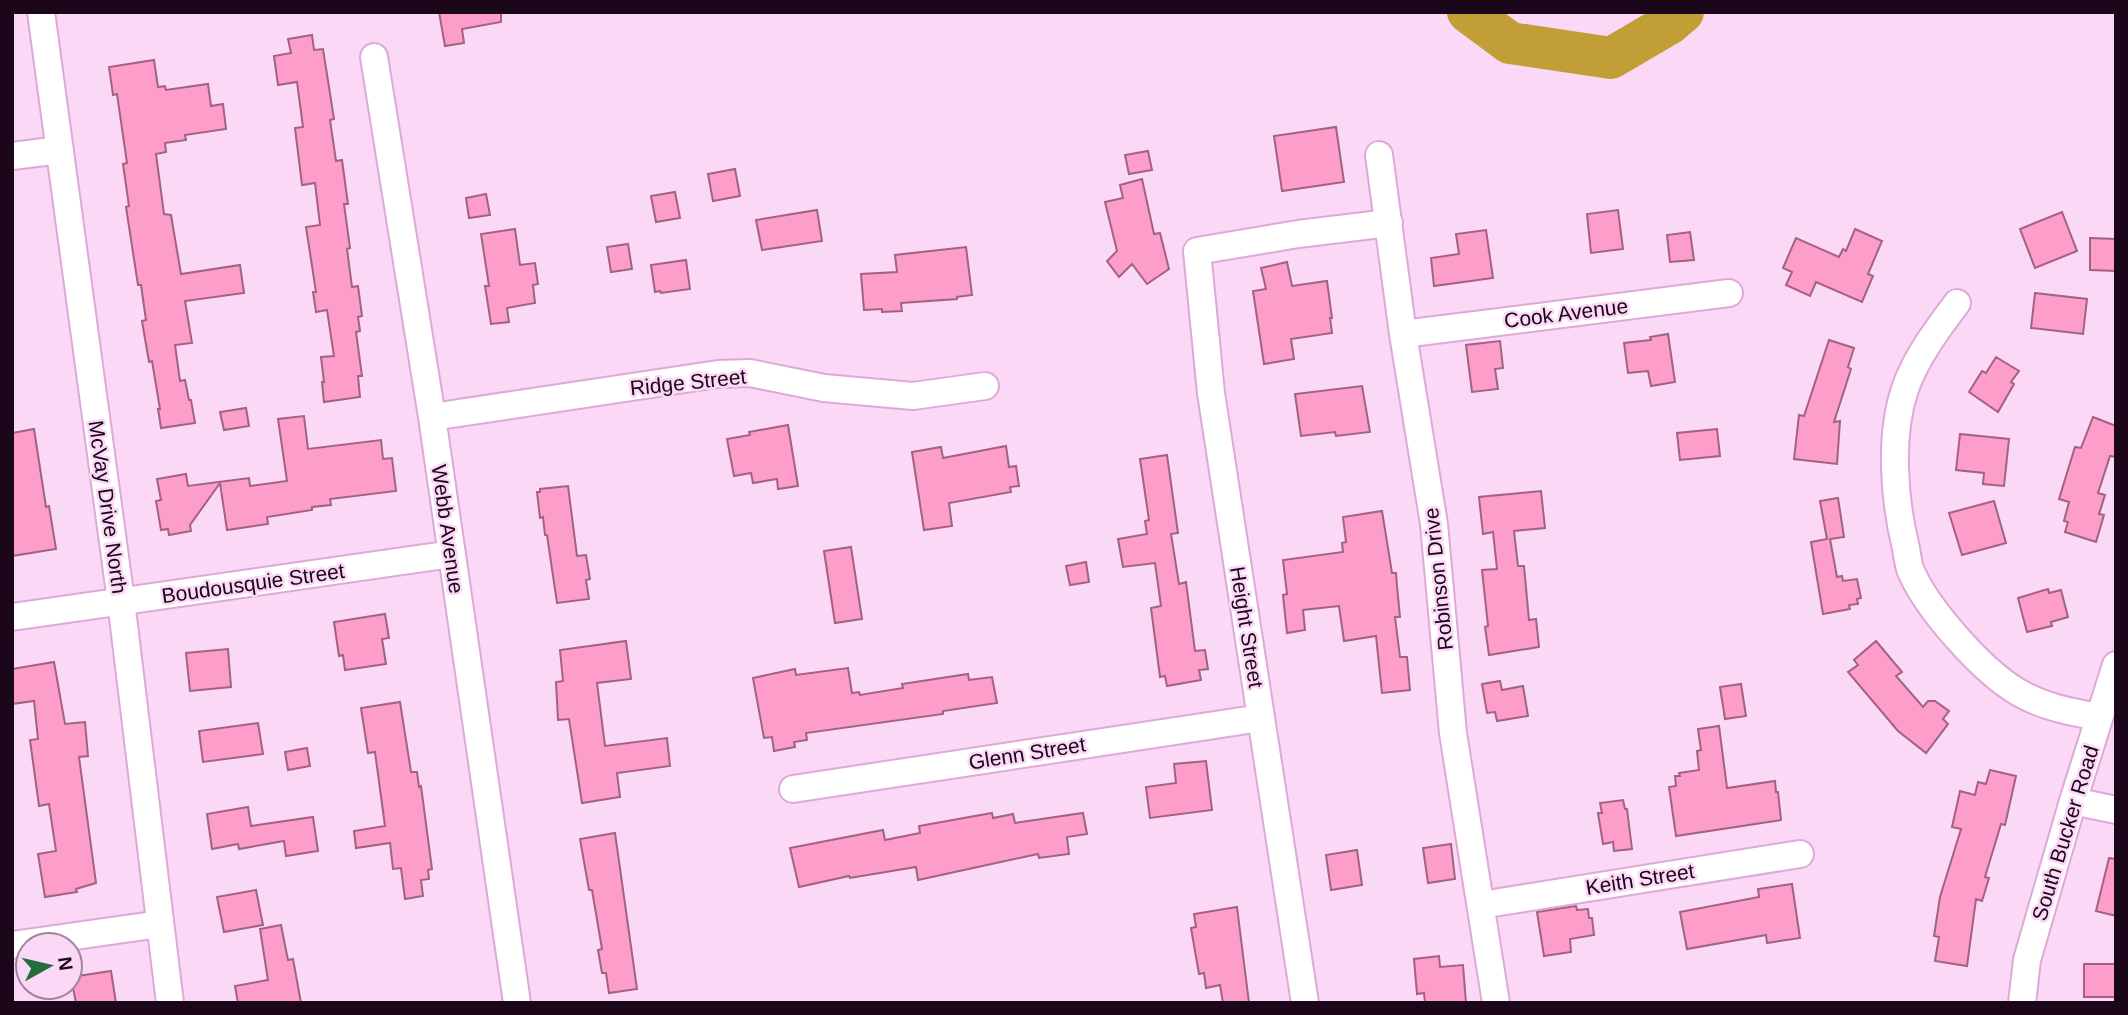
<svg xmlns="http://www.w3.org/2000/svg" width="2128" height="1015" viewBox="0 0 2128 1015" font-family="Arial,sans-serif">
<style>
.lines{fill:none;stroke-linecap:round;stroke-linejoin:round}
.river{stroke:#c19f36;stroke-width:42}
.building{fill:#fd9dca;stroke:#a26280;stroke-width:2}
.minor-casing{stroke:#e0a8d9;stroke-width:30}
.minor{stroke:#fff;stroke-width:26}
.labels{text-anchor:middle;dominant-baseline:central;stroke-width:5;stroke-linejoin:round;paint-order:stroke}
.street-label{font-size:21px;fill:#1b0719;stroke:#fbd8f6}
</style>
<rect width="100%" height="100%" fill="#fbd8f6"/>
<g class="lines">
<path class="river" d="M1468,12l42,31 101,15 58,-34 14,-12"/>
</g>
<path class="building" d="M439,12h62v10l-39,7 2,14 -19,3z
M312,35l2,15 9,-1 11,70 -4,1 6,41 6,-1 6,44h-4l6,44 -3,1 5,38 6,-1 4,30 -4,1 2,14 -4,1 6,44h-4l2,21 -36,5 -2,-20h2l-3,-25 13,-1 -7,-46 -11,2 -3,-20h3l-10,-65 14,-2 -5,-42 -13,2 -7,-57 8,-1 -6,-45 -19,3 -4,-29 17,-3 -3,-14z
M154,60l4,27 7,-1 1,4 42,-6 3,22 12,-2 3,25 -41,6 1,5 -21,3 1,9 -10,2 8,60 7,1 10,59 59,-9 4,28 -59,8 7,42 -17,2 5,36 5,-1 4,20h2l4,23 -34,5 -3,-19h2l-8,-48 -3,1 -7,-41 4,-1 -5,-35h-3l-12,-78 3,-1 -6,-42 4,-1 -10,-69 -4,1 -4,-28z
M1336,127l8,55 -62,9 -8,-55z
M1148,151l4,19 -23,4 -4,-19z
M735,169l5,27 -27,5 -5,-27z
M1142,179l12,55 6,-1 9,36 -22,15 -15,-20 -13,13 -12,-16 10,-10 -12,-49 18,-4 -3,-13z
M675,192l5,26 -24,4 -5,-26z
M486,194l4,21 -21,3 -3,-20z
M817,210l5,31 -60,9 -6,-30z
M1618,210l5,39 -32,4 -4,-39z
M2062,212l15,39 -42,17 -15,-39z
M515,229l5,36 15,-2 3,21 -5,1 2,18 -28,5 2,14 -18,2 -6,-38h4l-8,-52z
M1855,229l27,12 -14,33 5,2 -11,26 -46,-20 -6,14 -24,-11 6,-13 -9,-4 13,-30 43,19 4,-8 3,2z
M1486,230l7,48 -59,8 -3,-28 28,-4 -3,-20z
M1690,232l4,28 -24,2 -3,-27z
M2090,238l26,1v32l-26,-1z
M628,244l4,25 -21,3 -4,-25z
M966,247l6,48 -15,2v2l-56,4 1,8 -20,1v-3l-18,1 -3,-36 36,-2 -2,-17z
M686,260l4,29 -29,4 -1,-2 -5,1 -4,-27z
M1287,262l5,24 35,-5 5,37h-2l2,15 -41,6 3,20 -30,5 -11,-73 13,-2 -5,-21z
M2035,293l52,6 -4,35 -52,-6z
M1668,334l7,48 -24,4 -3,-15 -20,2 -4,-30 27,-3 -1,-3z
M1829,340l25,8 -6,19 3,2 -17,53 6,-1 -3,43 -43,-5 5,-44 5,1z
M1500,341l3,27 -8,1 3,20 -26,3 -6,-47z
M1996,357l23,14 -8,11 3,2 -16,28 -29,-20 13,-21 4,2z
M1362,386l8,46 -34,4 -1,-4 -34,4 -6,-42z
M246,408l3,18 -25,4 -4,-18z
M304,416l4,33 73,-9 2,19 9,-1 4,33 -66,8 1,6 -19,2v3l-45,7 1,7 -41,6 -7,-47 -30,42 1,6 -22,4 -1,-6 -7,1 -5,-29 5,-1 -4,-21 29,-5 2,12 61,-8 1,8 37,-5 -9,-62z
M2093,417l23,9v31l-6,-1 -12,37 7,2 -6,19 5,1 -8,27 -31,-10 3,-10 -4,-1 5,-19 -10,-3 16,-52 6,1z
M788,425l10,61 -20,3 -1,-10 -24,4 -2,-10 -17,3 -7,-37 23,-4 -1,-3z
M34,429l12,78 3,-1 7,43 -44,7v-123z
M1717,429l3,27 -40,4 -3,-27z
M1960,434l49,5 -5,47 -21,-2 1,-11 -28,-3z
M1006,446l3,21 7,-1 3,20 -9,1 1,5 -62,11 3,23 -28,4 -12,-78 29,-5 2,11z
M1167,455l11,78 -7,1 8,50 7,-2 9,69 10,-1 3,19 -9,1 2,10 -34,6 -2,-10 -5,1 -9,-69 10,-2 -6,-43 -32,4 -5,-28 29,-5 -2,-13 4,-1 -9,-61z
M568,486l9,70 9,-1 4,24 -4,1 3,19 -32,4 -10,-68h-2l-2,-18 -3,1 -3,-26h3v-3z
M1541,491l4,37 -31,3 4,35h6l5,54 7,-1 3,28 -50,8 -4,-28 3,-1 -6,-56 15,-1 -4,-37 -10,2 -4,-37z
M1838,498l6,39 -14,2 7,38 5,-1 1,5 14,-2 4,19 -4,1 1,5 -9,1 1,4 -27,5 -12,-72 16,-3 -7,-38z
M1994,501l12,42 -44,12 -13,-42z
M1382,511l10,62h4l1,13 3,31h-5l5,40h7l3,33 -28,3 -6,-57 -32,5 -5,-35 -36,4 2,20 -18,3 -4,-38 4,-1 -4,-34 60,-8 -1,-9 4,-1 -3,-25z
M851,547l11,72 -27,4 -11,-72z
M1086,562l3,20 -19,3 -4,-19z
M2048,589l1,4 12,-3 7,27 -17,5 1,4 -25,6 -9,-34z
M385,614l4,24 -7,1 4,25 -41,6 -2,-15 -4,1 -5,-34z
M626,641l5,38 -34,4 8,63 62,-8 3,28 -53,7 3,24 -38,6 -13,-84 -11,1 -2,-38 7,-1 -3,-31z
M1876,641l26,31 -6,4 27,31 5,-6h7l14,10 -6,8 5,5 -22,29 -28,-22 -50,-59 10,-7 -4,-5z
M228,649l3,38 -41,4 -4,-38z
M54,662l11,62 20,-2 3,34 -9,1 17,126 -20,6 1,3 -32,5 -7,-43 18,-3 -7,-47 -10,2 -9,-66 8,-1 -4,-38 -22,3v-35z
M848,668l4,25 7,-1 1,3 43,-7 -1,-4 66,-10 1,6 23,-3 5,26 -54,8v3l-137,19 1,7 -13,2 1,5 -21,4 -2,-14 -8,1 -11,-60 42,-9 1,6z
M1500,681l2,9 21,-4 5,30 -31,5 -2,-9 -8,1 -5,-29z
M1741,684l5,32 -21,3 -5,-32z
M400,702l11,70h6l2,15 2,-1 11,83 -4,1 1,9 -8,1 2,16 -18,3 -4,-31 -8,1 -3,-26 -34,5 -2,-17 31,-5 -10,-74 -7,1 -7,-45z
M258,723l5,31 -60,8 -4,-31z
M1719,726l8,62 48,-7 1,11h2l3,28 -105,16 -7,-49 7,-1 -1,-10h5l-1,-3 20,-3 -2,-19 4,-1 -3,-21z
M307,748l3,18 -22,4 -3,-18z
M1206,761l6,49 -62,8 -4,-31 30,-4 -2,-19z
M1990,770l26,6 -11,49 -4,-1 -16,53 4,1 -7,23 -6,-2 -9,67 -32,-5 4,-24 -5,-1 6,-39 21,-68 -9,-2 8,-36 15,4 3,-13 8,2z
M1623,800l2,9h2l5,40 -18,2 -1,-9 -10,2 -5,-31h4l-2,-10z
M248,807l3,19 62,-9 5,34 -32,5 -2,-15 -45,8 -1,-5 -26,5 -5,-35z
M992,813l1,5 20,-4 2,9 68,-10 4,21 -20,3 2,17 -30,4 -1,-4 -120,26 -2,-13 -66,11 -1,-2 -50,11 -9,-39 93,-18 2,10 35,-7 -1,-7z
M615,833l22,156 -28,4 -3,-20h-4l-4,-23 4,-1 -10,-59h-3l-9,-51z
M1451,844l4,35 -27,4 -5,-35z
M1357,850l5,35 -31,5 -5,-35z
M2109,858l7,1v57l-20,-5z
M1792,884l8,54 -33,5 -1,-8 -79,14 -7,-37 79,-15 -1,-8z
M256,890l7,35 -39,7 -7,-35z
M1576,906l1,4 11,-1 1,9h3l2,17 -24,4 1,13 -27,4 -7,-44z
M1237,907l12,96h-26l-3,-18 -14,3 -2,-15 -5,1 -8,-46 5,-1 -2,-13z
M281,925l7,35 5,-1 8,44h-63l-3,-17 33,-6 -8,-51z
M1439,956l1,11 23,-2 3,38h-41l-1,-10 -7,1 -3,-35z
M2084,964h32v33h-32z
M111,971l5,32h-40l-5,-26z"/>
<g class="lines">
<g class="minor-casing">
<path id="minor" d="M41,12l80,589 49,402
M374,57l58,360 85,586
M1379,155l24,179 31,190 19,209 43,270
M12,156l48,-6
M1957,303c-19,25 -42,56 -52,86 -16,47 -11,111 1,159 1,6 2,14 4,21 16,39 72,102 108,123 25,15 53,20 81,25
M1403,334l326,-41
M432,417l286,-43 32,-1 74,15 89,8 72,-10
M12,617l440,-63
M793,789l468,-71
M2073,801l43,9
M1481,905l319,-51
M12,945l148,-21
M1305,1003l-94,-610 -14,-142 101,-17 91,-11
M2022,1003l5,-43 46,-159 43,-136"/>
</g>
<use href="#minor" class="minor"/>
</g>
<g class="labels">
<g class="street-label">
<text transform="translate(1566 313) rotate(-7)">Cook Avenue</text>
<text transform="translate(688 382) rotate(-6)">Ridge Street</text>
<text transform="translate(108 507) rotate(82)">McVay Drive North</text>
<text transform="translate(448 529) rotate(82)">Webb Avenue</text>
<text transform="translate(1438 579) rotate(-96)">Robinson Drive</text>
<text transform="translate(253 583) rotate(-8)">Boudousquie Street</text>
<text transform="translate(1247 627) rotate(81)">Height Street</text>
<text transform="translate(1027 753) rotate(-9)">Glenn Street</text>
<text transform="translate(2065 833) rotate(-73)">South Bucker Road</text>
<text transform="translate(1640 879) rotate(-9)">Keith Street</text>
</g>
</g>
<rect width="2128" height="1015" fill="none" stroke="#1b0719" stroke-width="28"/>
<g transform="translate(49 966) rotate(82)"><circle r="33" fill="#fbd8f6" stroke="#a1849e" stroke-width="2"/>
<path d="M0-5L12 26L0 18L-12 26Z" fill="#246e3c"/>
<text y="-10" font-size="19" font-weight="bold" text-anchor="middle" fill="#1b0719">N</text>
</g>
</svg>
